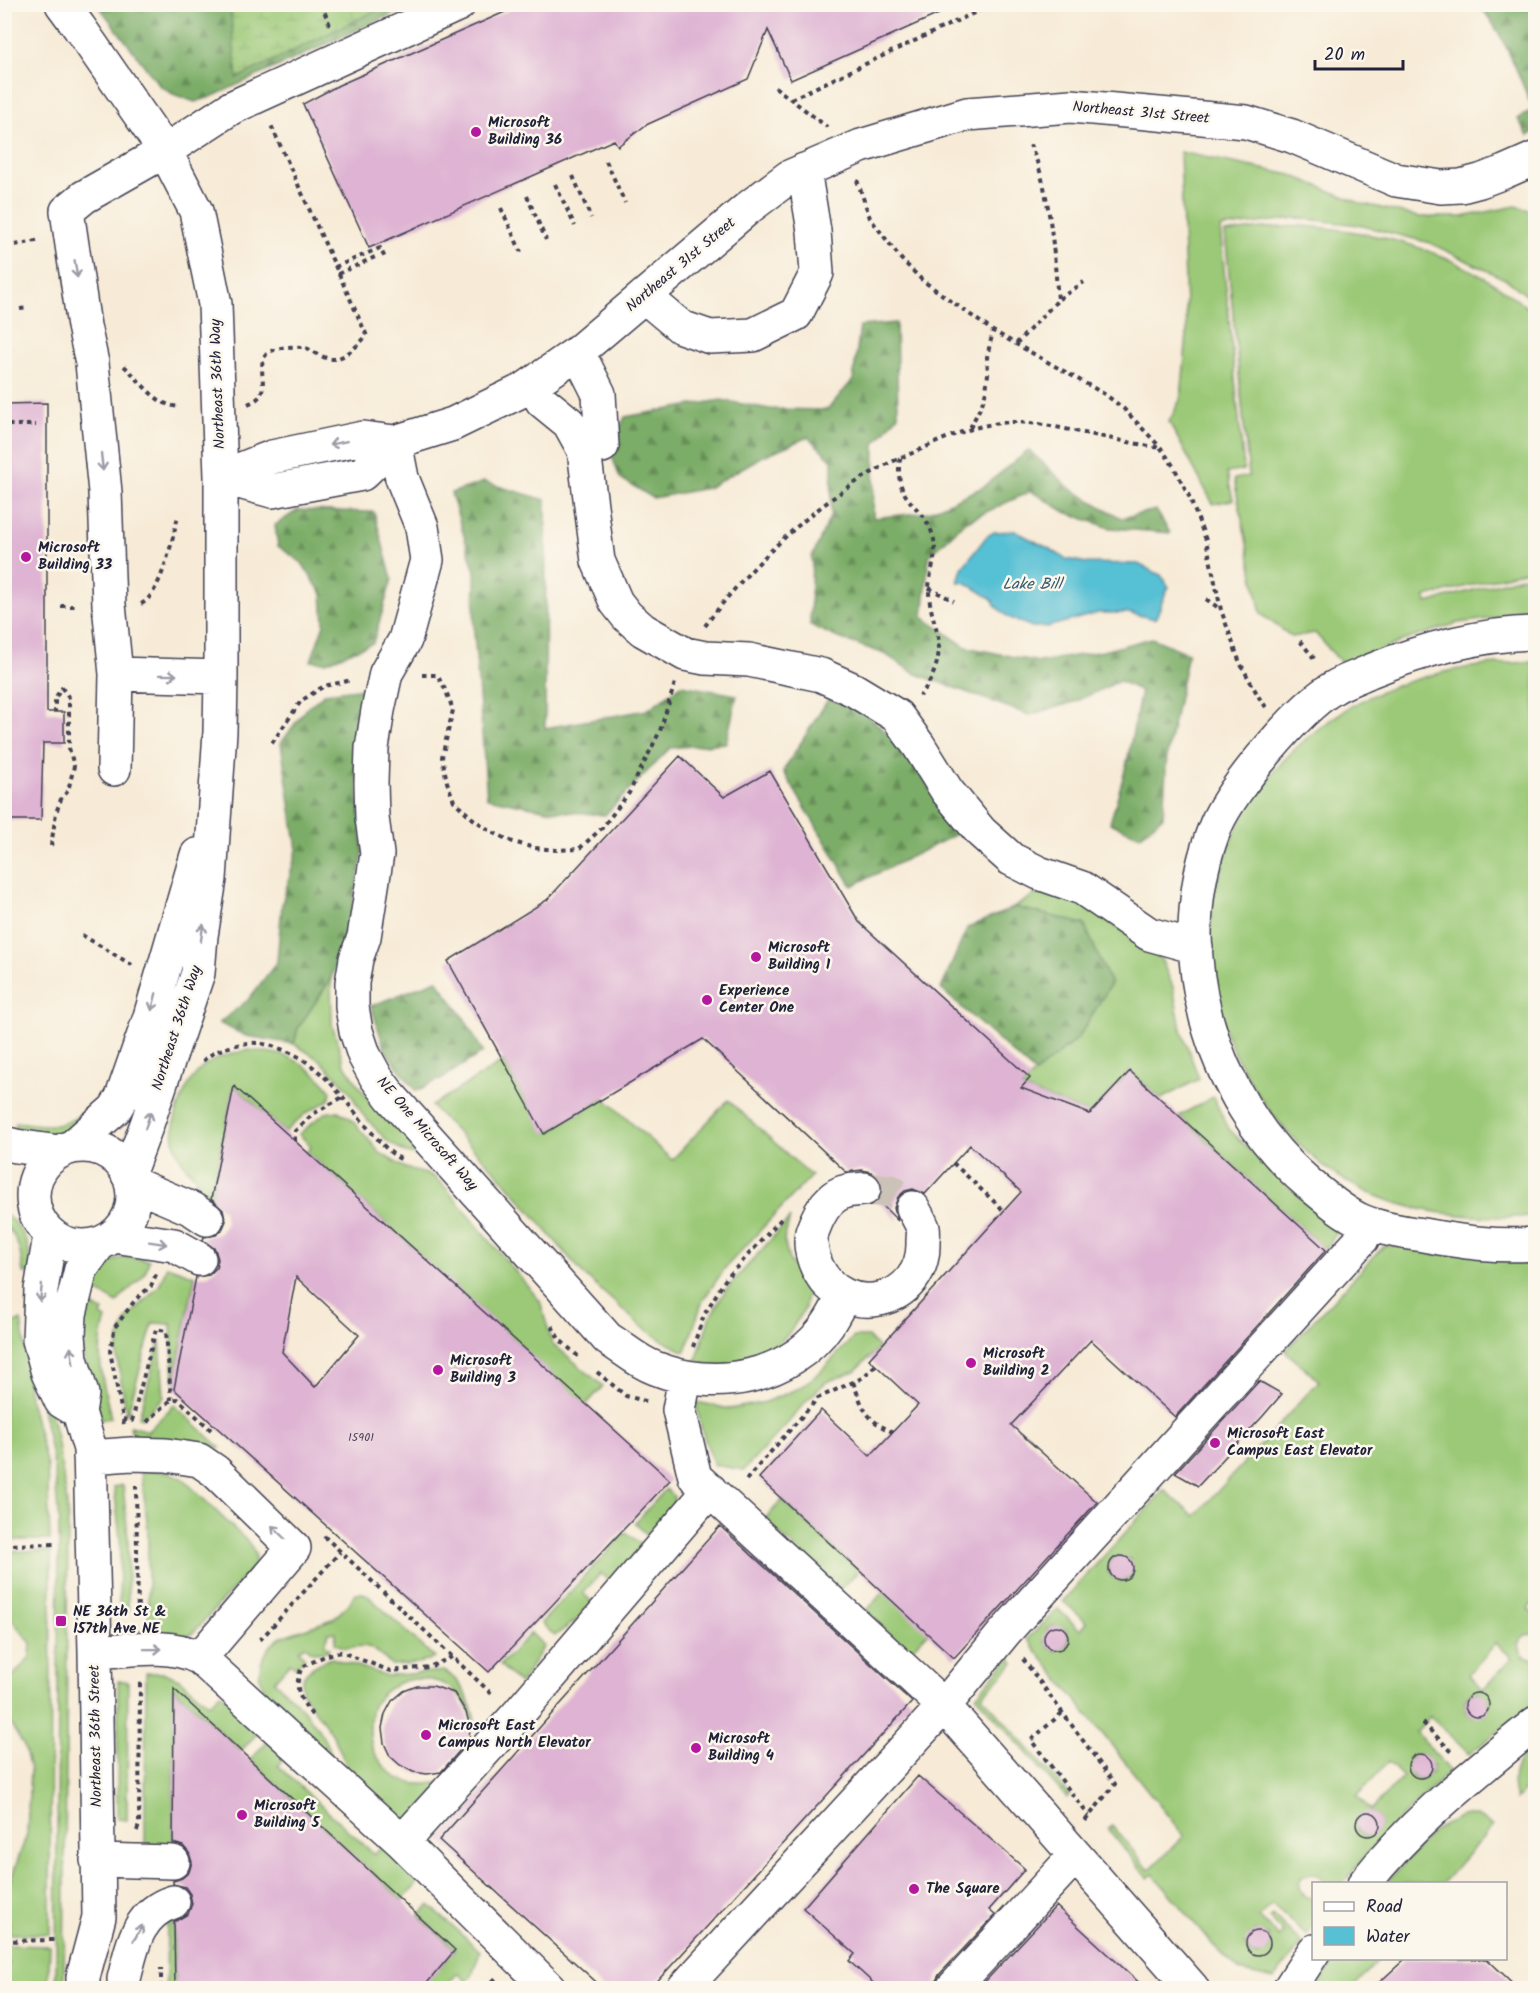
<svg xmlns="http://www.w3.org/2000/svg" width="1540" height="1993" viewBox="0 0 1540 1993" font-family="Kalam,sans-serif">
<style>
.grass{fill:#9bc977;stroke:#5e7659;stroke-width:1.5;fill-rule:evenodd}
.forest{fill:url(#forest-firs);stroke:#4f6852;stroke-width:1.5}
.wetland{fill:url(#wetland-marsh);stroke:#5e7659;stroke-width:1.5}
.water{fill:#57c0d4;stroke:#3c7188;stroke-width:1.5}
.building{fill:#deb3d3;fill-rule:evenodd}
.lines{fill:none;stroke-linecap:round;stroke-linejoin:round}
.minor-tunnel{stroke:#ccc3b8;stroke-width:33;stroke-dasharray:33 16;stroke-linecap:butt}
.minor-casing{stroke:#424052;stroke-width:36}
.path{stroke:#424052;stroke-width:4;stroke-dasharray:4.5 4.5;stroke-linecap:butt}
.minor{stroke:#fff;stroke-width:33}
.oneway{stroke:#9c9ca7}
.poi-dot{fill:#b5179e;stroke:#fbf7ec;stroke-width:2}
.labels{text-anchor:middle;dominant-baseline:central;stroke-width:5;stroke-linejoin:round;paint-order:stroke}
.number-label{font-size:12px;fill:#514661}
.street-label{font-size:15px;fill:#22223b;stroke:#fbf7ec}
.poi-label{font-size:15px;font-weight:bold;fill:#22223b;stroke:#fbf7ec;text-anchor:start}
.water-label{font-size:16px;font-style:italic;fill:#355971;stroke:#fbf7ec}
</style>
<defs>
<pattern id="forest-firs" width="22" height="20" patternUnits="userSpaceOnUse" patternTransform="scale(1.5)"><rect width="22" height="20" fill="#7cad68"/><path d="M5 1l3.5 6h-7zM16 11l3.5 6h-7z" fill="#658c57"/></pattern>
<pattern id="wetland-marsh" width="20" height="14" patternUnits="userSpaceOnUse" patternTransform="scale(1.5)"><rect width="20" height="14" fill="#9bc977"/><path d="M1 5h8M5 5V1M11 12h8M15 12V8" fill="none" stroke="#85ac68"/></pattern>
</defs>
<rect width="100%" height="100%" fill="#fbf7ec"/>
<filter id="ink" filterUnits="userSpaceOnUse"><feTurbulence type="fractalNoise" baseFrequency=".0167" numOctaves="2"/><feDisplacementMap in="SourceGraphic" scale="12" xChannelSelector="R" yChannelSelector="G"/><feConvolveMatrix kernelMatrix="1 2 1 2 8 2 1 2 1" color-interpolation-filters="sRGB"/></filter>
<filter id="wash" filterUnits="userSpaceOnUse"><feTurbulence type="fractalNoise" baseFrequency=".008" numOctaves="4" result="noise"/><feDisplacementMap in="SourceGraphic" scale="24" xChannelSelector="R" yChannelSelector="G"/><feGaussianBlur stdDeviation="1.35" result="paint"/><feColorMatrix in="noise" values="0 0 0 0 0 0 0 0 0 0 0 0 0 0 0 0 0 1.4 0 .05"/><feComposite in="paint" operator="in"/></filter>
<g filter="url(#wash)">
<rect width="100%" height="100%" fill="#f7ebd7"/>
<path class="grass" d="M1180,152l111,23 69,28 59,14h43l54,-11 19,6v90l-28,-22 -77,-37 -71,-18 -62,-7 -77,10 24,242 -17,3 6,27 -20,4 -44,-82 12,-24 6,-64z
M1302,226c90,6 163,29 233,88v254l-109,29 1,6 108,-30v40l-77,10 -56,18 -57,26 -30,-34 -23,4 -31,-23 -27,-135 15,-3 -24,-243 38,-5z
M1535,662v554c-55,3 -114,0 -166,-23 -54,-24 -93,-67 -123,-118 -64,-109 -41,-241 50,-327 21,-19 45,-38 71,-50 53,-25 110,-35 168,-36z
M1040,891l46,15 50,31 25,22 12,28 8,42 18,50 -38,20 -31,-28 -40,43 -69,-26 14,-15 43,-35 -63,-131z
M331,979l1,45 12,40 22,32 69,63 -29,-6 -19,-12 -24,-26 -15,-26 -28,-29 -26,-16 4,-16z
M246,1050c32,3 45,3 70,25 6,5 11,9 15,17l-2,8 -23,13 -21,19 -51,-46 -24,118 -17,-12 3,-14c-26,-26 -28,-47 -14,-80 5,-12 11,-23 21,-31 13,-10 28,-13 43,-17z
M504,1061l40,72 60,-35 68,62 56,-60 83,76 -86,92 -22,32 -18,52 -22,-11 -22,-15 -58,-52 -80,-95 -72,-73z
M1213,1097l16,32 41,41 34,29 33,19v13l-11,19 -147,-134z
M90,1106l5,4c-32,29 -39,26 -80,19l1,-7c32,4 49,9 74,-16z
M338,1111l12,7 30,35 25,15 28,8 12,11 95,114 12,42 51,43 -17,19 -279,-253 4,-6 -12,-12 26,-21z
M4,1212c23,21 25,31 28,61h-9c-2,-19 -4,-34 -18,-48z
M790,1218l-6,22 5,20 17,22 1,9 -2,17 -15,24 -16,16 -18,9 -32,9h-12l-16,-5 13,-42 16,-28z
M1384,1246h24l127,11 1,343 -8,9 7,7 1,19c-9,-3 -16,2 -18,10l5,11 8,3 4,-1v45l-66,51 -39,-38 -14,16 34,39c-38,36 -76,70 -106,112h-21l-3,-6 -7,-4 -11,4c-7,11 -1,21 11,21v28l-6,9 -35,-31 -13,13 20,20 4,-5 -13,-13 3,-4 29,28 -28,36 -34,-8 -27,-26 -60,-71 -5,4 -40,-49 4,-4 37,45 35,-34 -157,-197 31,-30 22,21 7,-7 -24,-22 101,-111 31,26 124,-135 -34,-30zM1119,1556l11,3c9,19 -12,30 -22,12l3,-11zM1054,1626l12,4 3,7 -2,8 -11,6 -7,-3 -5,-7 3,-12zM1496,1643l16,15 -29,31 -15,-14zM1479,1693l9,7 1,8 -5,7 -12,1 -6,-4 -1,-12 6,-6zM1418,1754l8,2 7,10 -2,7 -11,6 -8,-3 -4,-11 3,-7zM1388,1762l15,15 -32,33 -14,-14zM1370,1812c11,4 12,14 5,22l-11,2 -7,-5 -1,-12 6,-5zM1256,1931l12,4 2,7 -2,8 -10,6 -8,-3 -4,-7 3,-11z
M125,1257l24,3c-4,23 -20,25 -32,43 -10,-7 -20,-10 -29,-17 10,-18 16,-25 37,-29z
M167,1266l28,10 -21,106 -3,-58 -18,-1 -26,92 -10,-57 1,-18 9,-21 32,-33z
M91,1306l12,5 -2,5 5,3c-12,35 -3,64 5,99l-10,2 -20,-74 1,-38 8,2z
M21,1320l6,40 1,32 19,74 3,74h-45l-1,-212z
M854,1337h14l11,11 -24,23 -29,11 -21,20 -17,21 -44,47 -30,-5 -12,-34 -6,-29 34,7 36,-7 33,-14 20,-15z
M160,1340l4,57 -22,21 -3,-1z
M41,1403l9,6 7,30 9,55 2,26 -4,468h-8l3,-465 -5,-56z
M174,1405l47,43 -16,-4 -71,1 -4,-19 18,5z
M141,1470l28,2 14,7 66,64c6,9 9,13 4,24l-60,66 -7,4h-38v-107z
M123,1485l5,53v74h-9l1,-74 -6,-51z
M666,1489l8,8 -2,18 -22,23 -15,-15z
M782,1500l77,70 -18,19 -77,-69z
M626,1532l16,13 -31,38 -10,-10 -18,20 13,13c-12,12 -28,18 -41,30l-14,-13z
M5,1551h46l-1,383h-40l-1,-10 -4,-8v-20l22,-62 3,-65 -6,-23 -16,-26 2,-41 20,-22 1,-14 -26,-31z
M883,1592l45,40 -19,20 -44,-40z
M362,1593l4,1 69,64 -17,5 -26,2c-8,-5 -15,-16 -24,-18 -12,-3 -22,5 -33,-4l1,-11 -8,1v4l-4,7 6,4 -3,3 -15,1 -7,-7 -6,5 6,8 -10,9 -5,-4 -16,18c23,21 50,47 58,78l-66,-63 -7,-21 2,-12 8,-16 12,-10 52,-18 16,-15 5,-9z
M531,1633l13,13 -24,38 -20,-19z
M1010,1657l4,6 -32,33 88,99 -3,3 -91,-102z
M332,1658l55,18 57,-5c19,9 31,39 32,59h-3c-1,-6 -1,-13 -3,-18 -16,-41 -76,-45 -97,-6 -3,6 -3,15 -3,22 -1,16 4,26 14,38 17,20 35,20 58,16l-34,42c-14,-10 -27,-21 -40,-32 -5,-3 -11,-7 -14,-12 -10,-14 -13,-32 -22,-46 -19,-31 -58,-55 0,-76z
M146,1673h19l14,6 30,25 11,-11 41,36 -20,22 -67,-62 -1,157h-28z
M118,1681h10l-1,139 -10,-1z
M269,1739l18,16 -9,11 96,88 10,-10 37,36 -19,21 -152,-141z
M1535,1745v34l-19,21c-7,-26 -2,-38 19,-55z
M1461,1816h16l16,10 -50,57 -57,1 47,-53z
M429,1905l51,46 -8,25 -5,6 -9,-9 -14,15h-22l33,-38 -36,-34z
M173,1908l2,80h-9l1,-76z
M5,1945l45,1 -2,42h-41l2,-26 -4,-1z
M1336,1958h43v1l-26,29h-36z"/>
<path class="forest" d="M98,5h314l-201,92 -16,5 -22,-8 -14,-9z
M1479,5h56v126l-7,5 -10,-17 15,-10c-15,-35 -29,-75 -54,-104z
M896,323l2,92 -23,29 -2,74 55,-6 55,-25 46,-37 42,39 50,29 35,-8 14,23 -60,-5 -45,-16 -34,-21 -66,31 -36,34 -6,61 43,30 73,15 64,-11 49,-13 36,15 -21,102 -4,62 -23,19 -30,-13 16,-56 15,-76 -21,-10 -46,21 -45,13 -115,-42 -29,-19 -49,-17 -26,-12 2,-68 19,-42 1,-55 -24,-23 -47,20 -53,31 -55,10 -33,-20 -10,-27 15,-34 96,-17 49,9 57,1 26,-30 7,-54z
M484,482l62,18 -1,228 102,-18 34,-25 56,10 -11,48 -56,5 -65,67 -58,-5 -60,-12 -13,-167 1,-59 -24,-79z
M298,510l76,2 18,67 -19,64 -47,19 -15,-1 13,-37 -2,-30 -20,-31 -24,-17 -3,-21z
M364,688l-7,89 6,76 -13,64 -19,62 -33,49 -4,16 -48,-8 -27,-13 29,-23 29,-38 5,-58 15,-54 -16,-107 24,-33 20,-17z
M829,698l32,12 37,33 63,89 -109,54 -69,-115z
M1015,907l69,17 27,60 -33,54 -43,35 -94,-84 26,-61z
M437,980l27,38 19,34 -37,24 -30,15 -31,-41 -14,-44z"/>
<path class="wetland" d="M230,5v-1l157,1 -150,73z"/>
<path class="water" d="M1015,531l35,18 16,10 21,4 51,1 23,11 8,12c-7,10 -8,22 -14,32l-26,-6h-31l-51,14h-15l-24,-10 -12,-11 -4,-7 -27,-17h-7l4,-14 24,-31 8,-5z"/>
<g id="blocks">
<path class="building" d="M523,4h438l-170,76 -23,-50 -20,49 -102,46 -28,21 -4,-6 -245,108 -66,-144 36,-19z
M47,403v309h17v31h-21l-2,77h-37v-416z
M680,756l44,41 46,-26 89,151 171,156 -9,10 69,26 40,-43 196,179 -151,167 -84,-77 -80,85 86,77 -143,156 -195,-180 62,-68 49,46 48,-51 -49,-46 152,-167 -51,-47 -45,49 -12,-5 -8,2 -7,6 -4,11 4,13 -20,-20 3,-5 2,-9 -4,-10 -8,-5 -9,-2 -16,2 -143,-133 -159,95 -96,-173 99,-61z
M234,1086l436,394 -181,192 -315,-283 22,-112 13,-2 7,-7 2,-9 -3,-10 -12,-9 1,-3 12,-2 6,-5 4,-9 -3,-11 -12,-11zM296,1277l63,58 -44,52 -33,-35z
M1259,1381l23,13 -19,22 -65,70 -23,-13z
M720,1526l192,176 -262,287h-46l-165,-149z
M1109 1568a12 12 0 1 1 24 0a12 12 0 1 1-24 0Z
M1044 1638a12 12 0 1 1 24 0a12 12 0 1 1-24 0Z
M417,1686h16l21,7 12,19 4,14 -1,14 -28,32 -14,2 -14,-2 -13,-7 -10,-9 -6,-13 -2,-15 3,-14 7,-13 12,-10z
M174,1689l281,261 -33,39h-247l-1,-67 14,-8 4,-10 -2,-10 -5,-7 -12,-3v-3l9,-3 7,-6 3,-10 -3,-9 -6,-7 -10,-3z
M1465 1705a12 12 0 1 1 24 0a12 12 0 1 1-24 0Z
M1408 1766a12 12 0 1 1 24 0a12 12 0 1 1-24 0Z
M918,1776l107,93 -36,41 6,5 -56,60 -4,8v6h-55l-31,-28 6,-7 -52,-46z
M1356 1824a12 12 0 1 1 24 0a12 12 0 1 1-24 0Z
M1056,1906l90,83h-168z
M1246 1943a12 12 0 1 1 24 0a12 12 0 1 1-24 0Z
M1405,1959h82l32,30h-147z"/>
</g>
</g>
<g filter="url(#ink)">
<use href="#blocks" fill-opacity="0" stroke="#424052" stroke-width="1.5"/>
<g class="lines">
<path class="minor-tunnel" d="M864,1189l27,2 22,17"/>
<g class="minor-casing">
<path id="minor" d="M62,4l17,23 86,124 31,60 19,93 6,173v200l-1,55 -10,147 -9,57 -3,37 -51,151 -19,51
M644,296l37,31 29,10 43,-2 43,-21 21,-41 -3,-42 -10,-61
M578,352l21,42 3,52
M542,401l27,22 15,27 14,111 18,41 11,14 16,14 42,24 20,4 44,2 72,15 33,15 43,26 22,30 28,45 34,41 30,27 28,14 43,15 67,46 47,13
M395,442l7,36 20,49 5,33 -22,80 -19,33 -8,37 -6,38 -1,35 1,35 5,36 -13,83 -8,22 -4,24v24l4,24 8,24 12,22 15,20 217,242c15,9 30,23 47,29 59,24 135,11 173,-44 6,-9 11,-19 16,-28
M221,477l51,-20 91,-19 32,4 58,-18 72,-35 53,-37 170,-144 41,-31 72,-31 106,-32 104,-8 175,16 46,14 104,44 45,7 20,-1 19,-5 24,-9 32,-14
M221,477l51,14 90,-17 33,-32
M1536,633c-57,1 -114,17 -166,38 -12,6 -26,10 -37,17 -34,20 -102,101 -117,137 -50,122 -7,273 92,358 16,13 35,30 54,38 19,8 41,11 61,14 39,7 72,12 113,9
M116,674l105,3
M114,769l2,-95 -7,-69 -4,-113 -13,-129 -8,-37 -17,-115 17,-14 81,-46 66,-43 228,-104
M4,1143l12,3 43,6
M33 1196a50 50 0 1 1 100 0a50 50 0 1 1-100 0Z
M72,1147l43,-38 7,-12 27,-77 48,-165
M131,1183l61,26 15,10
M864,1189c-7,1 -17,1 -23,4 -14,6 -22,21 -27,34 -6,12 -2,29 3,40 27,56 108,37 106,-25 0,-4 1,-9 0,-14 -2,-6 -7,-14 -10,-20
M50,1236l-9,54 -2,50 9,33 13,28 18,11
M114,1236l60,9 25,14
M685,1377l-6,33 16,67 249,229 248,282
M90,1457l41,-3 35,1 33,5 16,11 79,77 -94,110c-31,-16 -72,-8 -105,-6
M200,1658l202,184 147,146
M402,1842l117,-129 191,-223
M97,1860l76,2
M1364,1884c49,-63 111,-111 172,-161
M124,1979c8,-32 13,-66 49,-77
M83,1988v-11l16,-60 -4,-265 -5,-203 -11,-37 3,-18 -11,-35 -2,-24 1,-21 11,-45 18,-25
M684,1988l260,-282 60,-73 358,-394 -1,-18
M953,1988l122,-132
M1290,1988l24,-37"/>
</g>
<path class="path" d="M321,4l9,21
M775,87l52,40
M791,99l202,-95
M606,161l19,42
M573,176l18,42
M857,180l13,38 31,41 21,21 71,51 113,64 18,14 37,39 13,19 15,29 17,44 15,70 19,53 20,36 6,8
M555,184l20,42
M527,196l19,44
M501,208l20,44
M4,232l7,-1
M15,245l26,-5
M335,267l45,-19 6,12
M338,274l37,-17
M1059,299l25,-17
M20,309l8,-1
M1016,344l42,-44c-4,-45 -8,-115 -28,-155
M124,366c18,15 29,39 56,41
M8,399l-1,26h29
M248,404c4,-2 9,-4 12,-8 9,-14 -8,-39 14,-46 8,-3 20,-4 28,-3 14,3 23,17 39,10 10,-4 18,-14 26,-21l-97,-213
M970,428l12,-24 4,-13 2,-17 -1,-17 6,-26
M900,458c-7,46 23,44 33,78 6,19 -4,35 -4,54 0,15 4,27 8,41 6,24 -3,47 -17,65
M929,588l25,13
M1206,599l14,10
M141,604c20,-9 32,-67 37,-88
M61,606h15
M705,626c43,-59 113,-126 179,-160 10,-6 22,-10 33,-15 33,-15 58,-27 95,-29 27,0 52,7 77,12 24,5 48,10 72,14
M1300,641l17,21
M422,675h15l9,16 7,19 -11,47 5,25 7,19 18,17 20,14 21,10 22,6 22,2 22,-1 23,-21 27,-35 31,-62 15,-48
M272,743l29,-42 23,-15 28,-6
M51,846l5,-33 5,-14 7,-8 6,-25 -5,-18v-50l-7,-10 -7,10v14
M82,935l50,30
M203,1061c9,-10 25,-14 38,-17 13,-3 27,0 40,5 44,15 64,55 94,87 8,9 16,19 28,24
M295,1141v-10l18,-17 30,-17
M953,1163l50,47
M552,1326l7,13 21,19
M693,1347l11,-32 21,-35 58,-63
M597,1372l29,24 23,6
M853,1382c10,26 12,38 40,50
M123,1419l9,2 24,-92 10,2 5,69
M147,1422l24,-22 7,-1 33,31
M124,1424l-14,-73 5,-24 21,-28 15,-13 6,-14
M746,1480l72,-82 44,-20 14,-13
M136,1485l2,133
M324,1536l169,159
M4,1545l52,-1
M260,1640l80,-88
M1023,1659l92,125 -30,37
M1062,1713l-31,27 58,76
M312,1715c-13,-18 -19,-27 -10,-48l25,-12 14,-3 50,19 38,-4 23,-10
M1423,1723l29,29
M137,1831l2,-6 1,-145
M4,1941l50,-1
M161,1988v-20
M486,1988l10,-10"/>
<use href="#minor" class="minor"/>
</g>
<defs><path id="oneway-shaft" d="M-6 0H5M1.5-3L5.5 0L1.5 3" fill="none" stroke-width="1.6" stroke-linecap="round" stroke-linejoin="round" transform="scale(1.5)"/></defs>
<g class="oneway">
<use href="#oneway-shaft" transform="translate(76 269) rotate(81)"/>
<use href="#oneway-shaft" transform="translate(338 443) rotate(168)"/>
<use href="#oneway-shaft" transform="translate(102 462) rotate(84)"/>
<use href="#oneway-shaft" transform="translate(168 675) rotate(1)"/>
<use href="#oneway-shaft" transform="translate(202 933) rotate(-82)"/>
<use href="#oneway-shaft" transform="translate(154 1002) rotate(105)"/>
<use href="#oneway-shaft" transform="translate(148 1120) rotate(-72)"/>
<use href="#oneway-shaft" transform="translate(158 1243) rotate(9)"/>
<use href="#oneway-shaft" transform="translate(41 1293) rotate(96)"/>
<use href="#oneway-shaft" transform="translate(72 1356) rotate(-99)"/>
<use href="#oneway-shaft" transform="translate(278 1532) rotate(-136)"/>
<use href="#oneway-shaft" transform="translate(153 1649) rotate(-1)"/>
<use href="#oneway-shaft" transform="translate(138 1933) rotate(-60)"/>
</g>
</g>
<g class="poi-dot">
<circle cx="476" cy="132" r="6"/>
<circle cx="26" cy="557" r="6"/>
<circle cx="756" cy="957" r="6"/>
<circle cx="707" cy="1000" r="6"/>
<circle cx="971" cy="1363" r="6"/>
<circle cx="438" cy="1370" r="6"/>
<circle cx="1215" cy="1443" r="6"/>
<rect x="55" y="1615" width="12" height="12" rx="3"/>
<circle cx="426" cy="1735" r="6"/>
<circle cx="696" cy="1748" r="6"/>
<circle cx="242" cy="1815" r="6"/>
<circle cx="914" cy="1889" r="6"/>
</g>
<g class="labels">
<g class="number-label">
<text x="361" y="1437">15901</text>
</g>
<g class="street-label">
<text transform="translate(1141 113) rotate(5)">Northeast 31st Street</text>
<text transform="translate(681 265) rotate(-40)">Northeast 31st Street</text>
<text transform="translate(218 384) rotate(-92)">Northeast 36th Way</text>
<text transform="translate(177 1028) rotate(-72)">Northeast 36th Way</text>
<text transform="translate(427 1134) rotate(49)">NE One Microsoft Way</text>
<text transform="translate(96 1736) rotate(-91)">Northeast 36th Street</text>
</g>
<g class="poi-label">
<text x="488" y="123">Microsoft<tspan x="488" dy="17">Building 36</tspan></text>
<text x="38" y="548">Microsoft<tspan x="38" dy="17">Building 33</tspan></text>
<text x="768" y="948">Microsoft<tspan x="768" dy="17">Building 1</tspan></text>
<text x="719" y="991">Experience<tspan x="719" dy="17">Center One</tspan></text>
<text x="983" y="1354">Microsoft<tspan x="983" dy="17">Building 2</tspan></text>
<text x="450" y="1361">Microsoft<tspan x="450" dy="17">Building 3</tspan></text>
<text x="1227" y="1434">Microsoft East<tspan x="1227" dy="17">Campus East Elevator</tspan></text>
<text x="73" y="1612">NE 36th St &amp;<tspan x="73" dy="17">157th Ave NE</tspan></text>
<text x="438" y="1726">Microsoft East<tspan x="438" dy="17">Campus North Elevator</tspan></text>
<text x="708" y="1739">Microsoft<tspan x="708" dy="17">Building 4</tspan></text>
<text x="254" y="1806">Microsoft<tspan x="254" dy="17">Building 5</tspan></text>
<text x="926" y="1889">The Square</text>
</g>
<g class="water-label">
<text x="1032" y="584">Lake Bill</text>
</g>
</g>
<rect width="1540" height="1993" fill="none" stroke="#fbf7ec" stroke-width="24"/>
<rect x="1312" y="1882" width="195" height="78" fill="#fbf7ec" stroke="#a4a2a5" stroke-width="1.5"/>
<rect x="1324" y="1902" width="30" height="9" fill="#ffffff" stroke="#a4a2a5" stroke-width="1.5"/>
<text x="1366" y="1912" font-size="18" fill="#22223b">Road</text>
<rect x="1324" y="1927" width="30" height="18" fill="#57c0d4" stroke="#a4a2a5" stroke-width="1.5"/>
<text x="1366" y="1942" font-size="18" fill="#22223b">Water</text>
<path d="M1315 60v9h88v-9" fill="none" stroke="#22223b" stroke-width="3"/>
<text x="1324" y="60" font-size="18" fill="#22223b" stroke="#fbf7ec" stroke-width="4.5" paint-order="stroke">20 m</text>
</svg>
